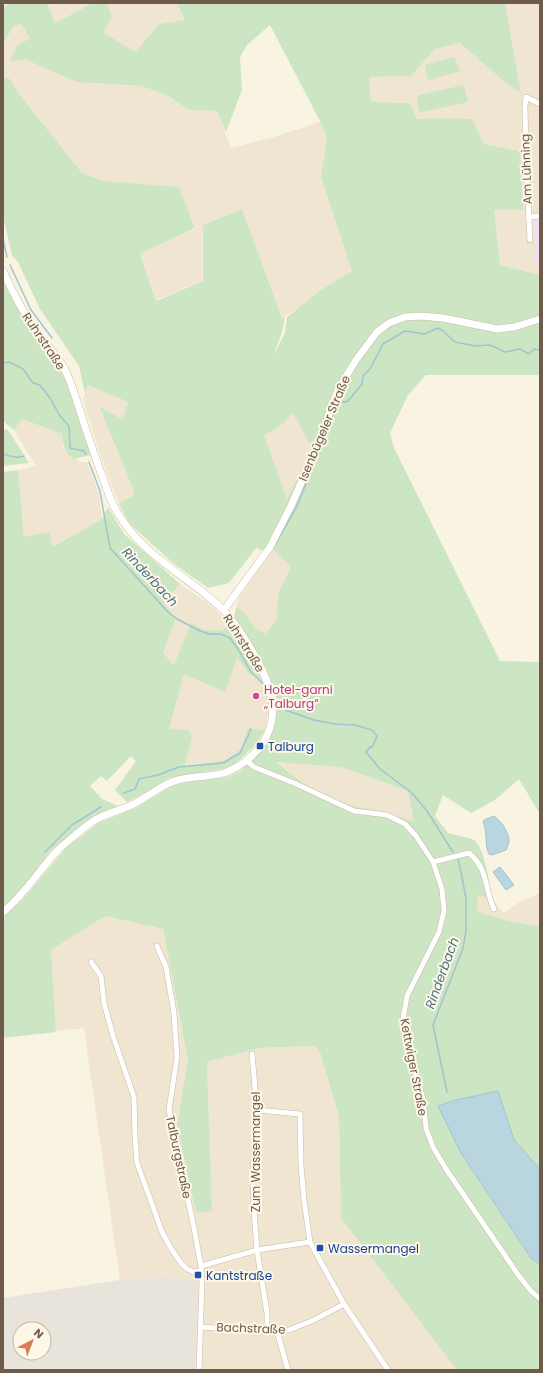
<svg xmlns="http://www.w3.org/2000/svg" width="543" height="1373" viewBox="0 0 543 1373" font-family="Poppins,sans-serif">
<style>
.residential{fill:#f0e5d1}
.industrial{fill:#e8e4dc;fill-rule:evenodd}
.education{fill:#f0dff5}
.green{fill:#cce5c2;fill-rule:evenodd}
.water{fill:#b9d6e0;stroke:#a0c4d1}
.lines{fill:none;stroke-linecap:round;stroke-linejoin:round}
.stream{stroke:#a0c4d1;stroke-width:1.5}
.street-casing{stroke:#c8bbaa;stroke-width:6}
.secondary-casing{stroke:#ccbca8;stroke-width:8}
.street{stroke:#fff;stroke-width:5}
.secondary{stroke:#fff;stroke-width:7}
.hotel-dot{fill:#d1479c;stroke:#fdf7e7;stroke-width:1.5}
.transit-dot{fill:#1a4fb4;stroke:#fdf7e7;stroke-width:1.5}
.labels{text-anchor:middle;dominant-baseline:central;stroke-width:4;stroke-linejoin:round;paint-order:stroke}
.street-label{font-size:12px;fill:#6e5b4b;stroke:#fdf7e7}
.hotel-label{font-size:12px;fill:#b23c85;stroke:#fdf7e7;text-anchor:start}
.transit-label{font-size:12px;fill:#164399;stroke:#fdf7e7;text-anchor:start}
.water-label{font-size:13px;font-style:italic;fill:#4b7586;stroke:#fdf7e7}
</style>
<rect width="100%" height="100%" fill="#f9f3e2"/>
<path class="residential" d="M47,3h46l-38,20z
M107,3h66l5,2 8,15 -27,4 -24,28 -33,-20 10,-15z
M505,3h35v272l-40,-10 -6,-55 26,-59 -36,-7 -45,-26 -23,1 -6,-16 -39,-1 -2,-25 42,-1 24,-27 25,-6 40,35 21,14z
M21,24l9,14 -13,8 7,13 53,23 65,4 26,10 21,14 28,1 14,37 43,-11 46,-15 7,17 -6,38 35,105 -74,35 -40,-108 -39,16 -1,56 -46,19 -16,-46 61,-28 -6,2 -16,-41 -75,-6 -22,-8 -63,-79 -9,-15 -7,-3v-33l11,-17z
M88,384l40,18 -5,19 -24,-14 36,87 -16,10 -18,-47 -18,-57z
M293,411l19,38 -25,50 -23,-64 16,-8z
M22,419l40,15 1,13 5,7 12,8h7l12,32 3,25 -51,28 -27,-10 -6,-67 18,-4 -22,-36z
M273,550l18,15 -12,26 -3,30 -11,14 -11,-8 -11,-16 -7,-3 3,-10z
M180,584l25,17 20,18 1,7 -5,5 -17,-1 -13,-6 -17,41 -11,-12 13,-35 -13,-15z
M237,657l12,17 8,5 10,12 2,6v16l-4,17 -17,-2 -7,21 -15,11 -41,6 7,-29 -3,-6 -20,-2 15,-55z
M276,761l65,6 67,24 6,30 -49,-13 -22,-4 -40,-21z
M540,893v34l-34,-7 -29,-8 1,-17 14,4 12,14 12,-9z
M105,916l58,13 25,131 -11,65 19,88 16,-2 -5,-149 52,-14 56,-2 5,6 19,65 2,101 116,152h-263l3,-86 -21,-6 -18,-2 -38,4 -36,-252 -28,3 -5,-81z"/>
<path class="industrial" d="M159,1276l17,2 22,6 -4,86h-191v-72l116,-18zM20,1329h24v24h-24z"/>
<path class="education" d="M540,220v43l-4,-1v-12l-3,-29z"/>
<path class="green" d="M10,3h37l8,20 38,-20h14l5,14 -9,15 32,20 24,-28 26,-4 -7,-15 -5,-2h332l16,90 -21,-15 -40,-35 -25,6 -24,27 -42,1 2,25 39,1 7,16 22,-1 33,1 12,25 36,7 3,59h-29l6,55 40,10v103l-2,-3h-112l-18,20 -18,38 4,15 106,213 40,1v152l-21,-35 -24,21 -24,13 -28,-18 -8,21 13,17c6,2 22,4 27,8 10,9 15,44 17,58l-14,-4 -1,17 29,8 34,7v242l-26,-29 -16,-49 -42,9 -18,6 23,47 70,105 9,7v105h-83l-116,-152 -2,-101 -19,-65 -5,-6 -56,2 -52,14 5,149 -16,2 -19,-88 11,-65 -25,-131 -58,-13 -54,34 5,82 -53,6v-121l19,-17 44,-52 34,-26 36,-14 34,-21 14,-5 43,-5 12,-5 22,-22 14,-32 2,-16 -2,-12 -6,-13 -12,-23 -23,-36 2,-10 7,3 11,16 11,7 11,-13 3,-30 12,-25 -18,-16h-13l-3,-3 -28,36 -21,5 -35,-25 -43,-39 -11,-20 16,-10 -36,-88 24,14 5,-18 -40,-17 -3,8 -6,-27 -39,-57 -22,-47 -6,-7 -9,-39v-140l7,3 9,15 63,79 22,8 75,6 16,41 -55,26 16,47 47,-20v-56l39,-16 40,109 3,-2 -3,16 -9,25 12,-24 2,-16 37,-29 28,-17 -31,-94 6,-38 -7,-18 -50,-96 -23,20 -7,12 2,33 -16,42 -9,-21 -28,-1 -21,-14 -26,-10 -65,-4 -53,-23 -14,2 7,-15 13,-8 -9,-14 -7,2 -11,17v-35zM293,412l19,37 -25,50 -23,-64c14,-7 20,-10 29,-23zM276,762l65,5 67,24 6,30 -49,-13 -22,-4 -40,-21z
M453,57l2,1 5,13 -32,9 -3,-15z
M464,85l4,17 -46,10 -3,-1 -2,-14 2,-2z
M3,279l5,12 23,39 22,28 13,23 25,74 -17,4c-10,-7 -11,-13 -12,-25l-40,-15 -8,11 -11,-9z
M3,429l5,1 21,33 -26,3z
M18,470l6,67 26,-5 2,15 50,-28 6,-12 16,27 56,50 -17,19 13,15 -13,35 11,12 17,-42 13,7 17,1 8,-7 24,38 14,29 -10,-13 -8,-4 -12,-17 -12,35 -41,-18 -15,55 20,1 3,7 -7,29 41,-6 15,-11 7,-21 17,2 -10,15 -20,19 -12,5 -54,9 -21,13 -21,11 -12,-12 21,-29 -5,-5 -24,25 -6,-5 -11,10 12,13 16,7c-23,9 -34,17 -53,33 -4,4 -10,7 -14,12 -16,19 -28,41 -48,57v-436z"/>
<path class="water" d="M494,816c7,5 15,16 15,25 0,3 -2,6 -3,9l-14,5 -3,-1c-5,-10 -1,-21 -6,-32l1,-2z
M500,867l14,18 -8,5 -13,-18z
M498,1091l16,49 26,29v96l-9,-7 -70,-105 -23,-47 18,-6z"/>
<g class="lines">
<path class="stream" d="M3,239l4,18
M10,265l21,45 21,28
M3,363l6,-1 14,7 10,14 7,2 10,13 10,18 9,10 1,22 14,3 2,3
M3,454c7,2 14,5 21,2
M89,462l11,29 10,57 58,64 9,7 23,12 9,3h12l9,4 8,11 13,23 11,11
M274,547l23,-41 12,-30 15,-35 11,-32 4,-6 9,-2 14,-17 1,-8 7,-7 13,-25 22,-13 19,3 14,-6 5,3 12,11 20,4 15,-1 15,7 15,-3 9,5 5,-5 6,1
M282,707l3,3 29,10 21,4 20,1 17,5 5,6 -4,10 -4,2 -3,4 14,17 32,24 15,18 26,41
M124,793l11,-4 4,-10 19,-4 21,-8 44,-4 17,-10 11,-24
M45,852l27,-27 29,-18
M447,1092l-14,-67 30,-77 3,-17v-32l-4,-22 -4,-18"/>
<g class="street-casing">
<path id="street" d="M3,4l1,-1
M528,217l12,-1
M530,240l-4,-81 -1,-52 1,-10 14,7
M246,760l8,7 40,16 60,28 33,4 18,9 11,12 17,26 9,27 2,22 -5,21 -32,64 -4,23 4,25 16,55 3,29 7,19 13,22 73,107 12,15 9,8
M433,862l36,-9c20,17 15,35 25,56
M157,946l9,21 8,46 3,44 -8,53 25,118 7,38 1,17 -3,87
M91,962l10,14 3,27 9,33 21,61 1,40 2,26 15,41 10,28 10,18 9,13 6,6 7,3 7,-1
M252,1054l5,56 -4,66 1,34 3,40 10,63v18
M257,1110l43,4 1,51 3,35 6,42 34,62 44,66
M201,1266l56,-16 53,-8
M200,1327l60,4 29,-1 25,-10 30,-16
M277,1331l11,39"/>
</g>
<g class="secondary-casing">
<path id="secondary" d="M3,271c9,20 19,40 32,58 9,13 21,25 29,39 8,15 12,31 17,46 7,23 15,45 23,67 5,14 10,28 19,40 25,38 68,57 99,88 10,9 17,21 24,32 20,33 41,70 14,106 -9,11 -22,21 -36,26 -17,5 -35,2 -52,9 -13,5 -25,15 -38,22 -11,5 -23,8 -33,13 -8,3 -15,9 -22,15 -7,6 -14,11 -20,17 -20,21 -34,45 -56,63
M224,610l46,-63 21,-41 34,-78 6,-21 8,-19 17,-28 21,-28 12,-9 16,-6 16,-1 22,2 54,11 17,-2 26,-8"/>
</g>
<use href="#street" class="street"/>
<use href="#secondary" class="secondary"/>
</g>
<circle class="hotel-dot" cx="256" cy="696" r="4"/>
<g class="transit-dot">
<rect x="256" y="742" width="8" height="8" rx="2"/>
<rect x="316" y="1244" width="8" height="8" rx="2"/>
<rect x="194" y="1271" width="8" height="8" rx="2"/>
</g>
<g class="labels">
<g class="street-label">
<text transform="translate(526 169) rotate(-92)">Am Lühning</text>
<text transform="translate(44 341) rotate(56)">Ruhrstraße</text>
<text transform="translate(324 428) rotate(-67)">Isenbügeler Straße</text>
<text transform="translate(244 643) rotate(58)">Ruhrstraße</text>
<text transform="translate(414 1067) rotate(79)">Kettwiger Straße</text>
<text transform="translate(255 1152) rotate(-90)">Zum Wassermangel</text>
<text transform="translate(179 1157) rotate(78)">Talburgstraße</text>
<text transform="translate(251 1328) rotate(2)">Bachstraße</text>
</g>
<g class="hotel-label">
<text x="264" y="689">Hotel-garni<tspan x="264" dy="14">„Talburg“</tspan></text>
</g>
<g class="transit-label">
<text x="268" y="746">Talburg</text>
<text x="328" y="1248">Wassermangel</text>
<text x="206" y="1275">Kantstraße</text>
</g>
<g class="water-label">
<text transform="translate(150 577) rotate(47)">Rinderbach</text>
<text transform="translate(442 973) rotate(-70)">Rinderbach</text>
</g>
</g>
<rect width="543" height="1373" fill="none" stroke="#6e5b4b" stroke-width="8"/>
<g transform="translate(32 1341) rotate(42)"><circle r="19" fill="#fdf7e7" stroke="#c4b9a9"/>
<path d="M0-3L7 15L0 10L-7 15Z" fill="#d87f52"/>
<text y="-6" font-size="11" font-weight="bold" text-anchor="middle" fill="#6e5b4b">N</text>
</g>
</svg>
